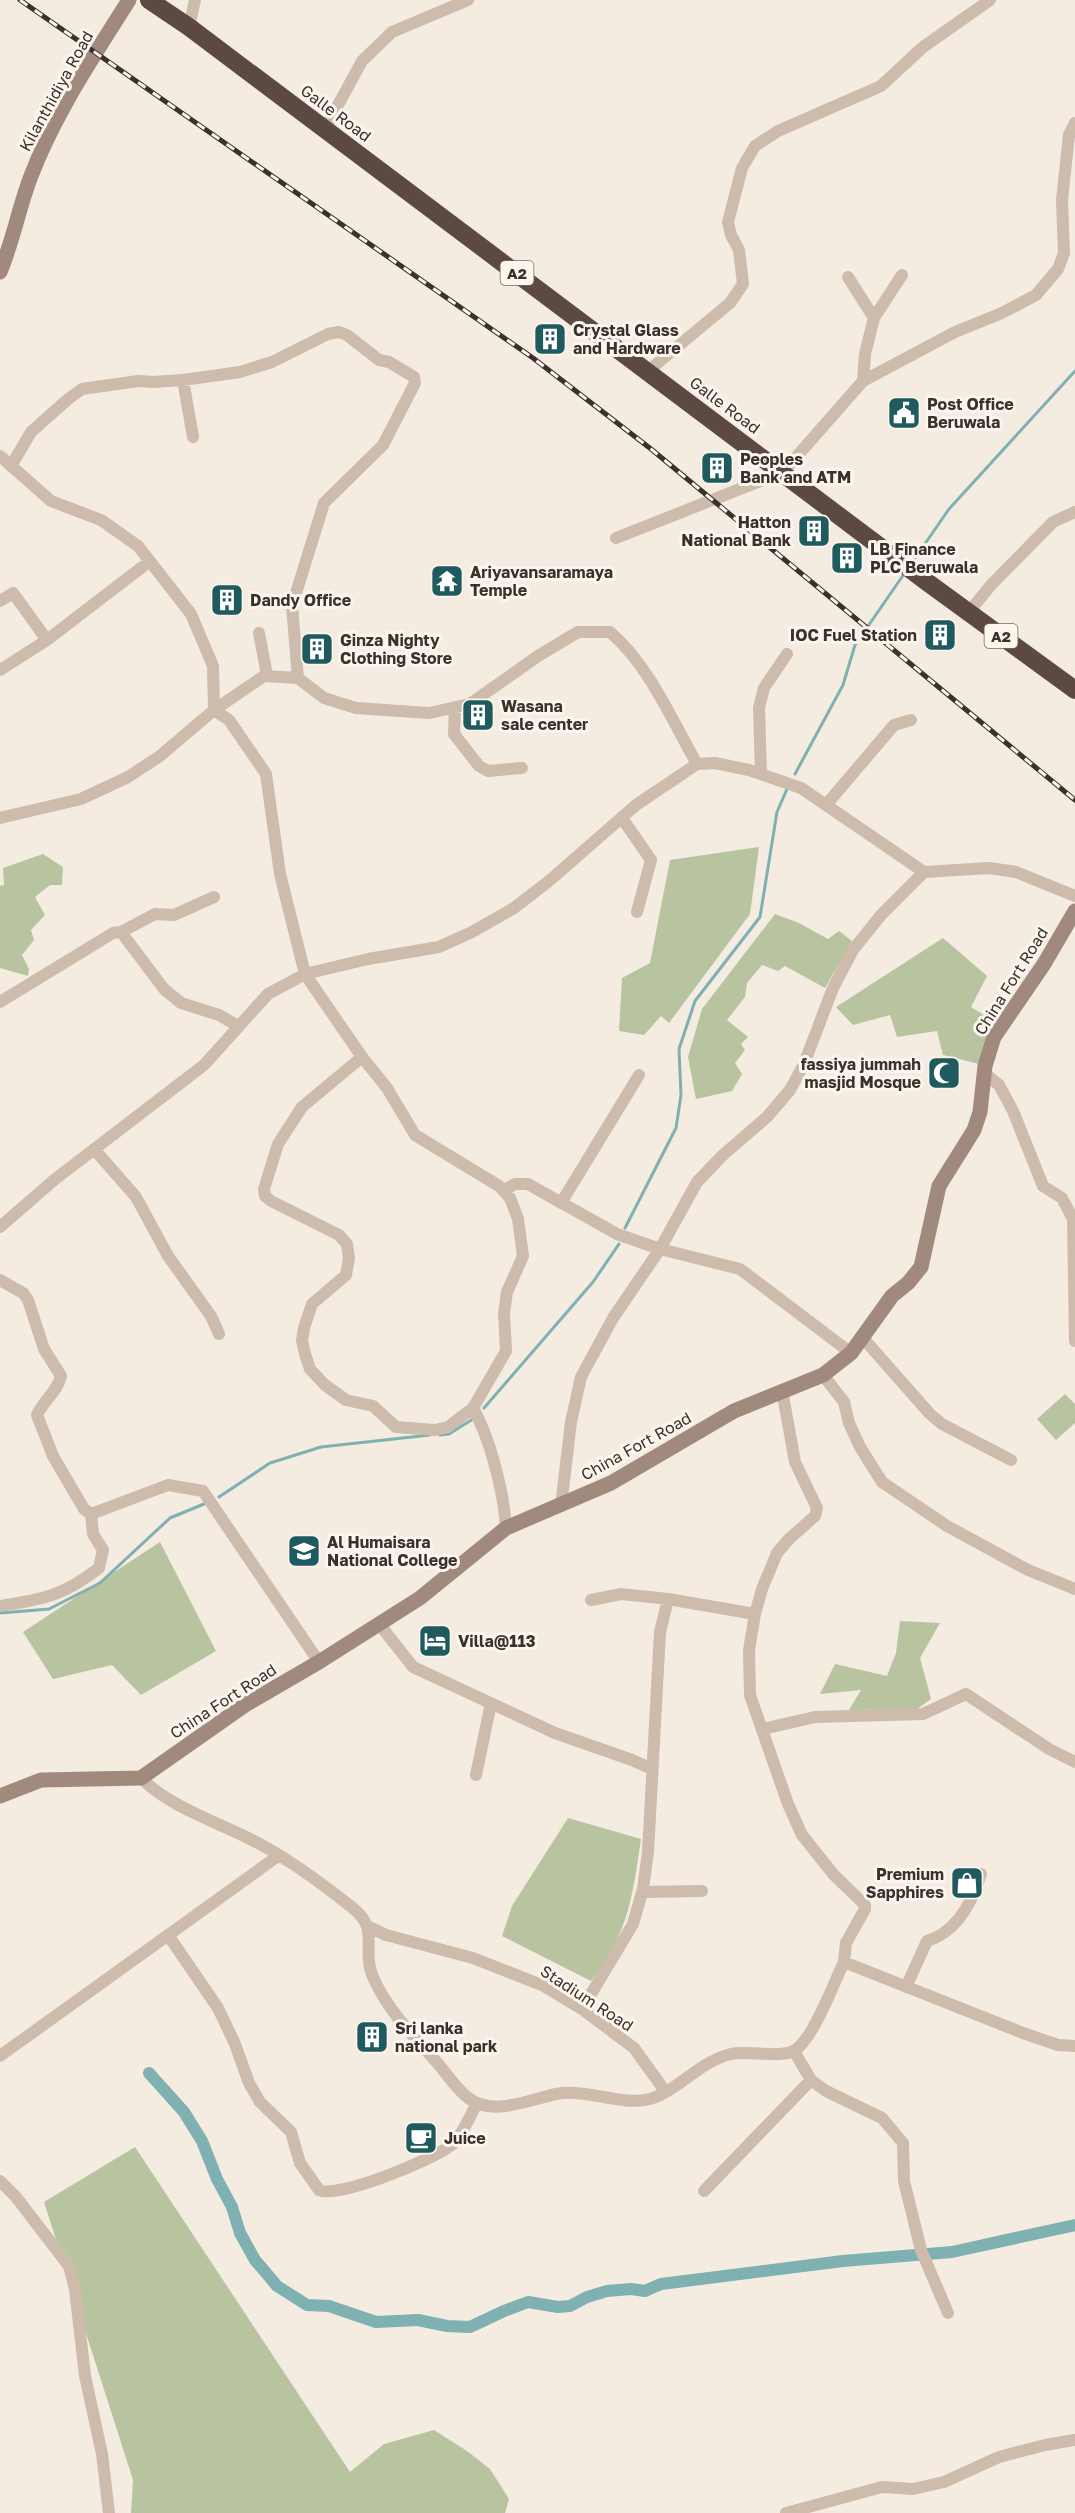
<svg xmlns="http://www.w3.org/2000/svg" width="1075" height="2513" viewBox="0 0 1075 2513" font-family="'Golos Text',sans-serif">
<style>
.green{fill:#b8c4a0}
.lines{fill:none;stroke-linecap:round;stroke-linejoin:round}
.stream{stroke:#7fb0b2;stroke-width:3}
.canal{stroke:#7fb0b2;stroke-width:12}
.street{stroke:#cdbbac;stroke-width:12}
.secondary{stroke:#a18a7d;stroke-width:15}
.highway{stroke:#5c4a42;stroke-width:18}
.rail-casing{stroke:#3b302b;stroke-width:5}
.rail{stroke:#fbf5ee;stroke-width:3;stroke-dasharray:9;stroke-linecap:butt}
.labels{text-anchor:middle;dominant-baseline:central;stroke-width:6;stroke-linejoin:round;paint-order:stroke}
.shield{fill:#fbf5ee;stroke:#756b66;stroke-width:1.5}
.shield-label{font-size:15px;font-weight:bold;fill:#3b302b}
.street-label{font-size:16px;fill:#3b302b;stroke:#fbf5ee}
.poi-label{font-size:16px;font-weight:bold;fill:#3b302b;stroke:#fbf5ee;text-anchor:start}
</style>
<rect width="100%" height="100%" fill="#f4ebe1"/>
<path class="green" d="M759,847l-9,67 -81,109 -8,-7 -17,19 -25,-4 3,-53 28,-15 20,-103z
M43,854l20,13 -1,18h-12l-15,12 10,18 -14,15 3,10 -12,15 7,14 -1,7 -28,-8v-82l4,-1 -1,-17z
M775,914l24,9 29,16 11,-8 13,10 -27,47 -40,-22 -7,5 -16,-6 -15,18 -2,14 -18,23 21,17 -7,7 4,6 -10,13 7,11 -10,17 -36,8 -8,-42 14,-48z
M943,938l44,38 -16,31 21,13 -13,44 -36,-9 -6,-24 -40,6 -7,-22 -37,10 -17,-18z
M1065,1394l10,10v19l-19,17 -19,-21z
M160,1542l56,109 -75,44 -29,-30 -59,14 -30,-47z
M900,1621l40,2 -20,35 11,41 -14,10 -68,1 12,-20 -41,4 15,-30 52,12 9,-23z
M568,1818l73,21c-9,59 -12,93 -50,142l-89,-45 10,-30z
M135,2147l215,325 34,-28 50,-14 33,21 23,18 19,30 -4,14h-374l2,-33 -89,-278z"/>
<g class="lines">
<path class="stream" d="M911,564l38,-55 126,-138
M795,774l48,-89 12,-40 49,-71
M625,1228l51,-100 5,-33 -2,-46 16,-48 65,-84 17,-105 10,-23
M484,1408l109,-126 26,-38
M440,1435l9,-1 24,-15
M219,1497l51,-34 51,-16 109,-12
M0,1613l49,-4 51,-26 70,-65 34,-14"/>
<path class="canal" d="M149,2073l35,39 18,29 15,38 15,28 8,26 15,27 22,26 30,19 22,1 47,16 42,-2 29,6 23,1 34,-16 24,-9 30,5 12,-1 17,-9 20,-6 24,-2 14,2 16,-7 182,-23 109,-9 123,-27"/>
<path class="street" d="M189,27l6,-27
M325,129l37,-68 30,-29 76,-32
M848,277l26,41
M648,371l82,-68 13,-19 -4,-34 -8,-15 -3,-13 14,-54 13,-22 23,-15 103,-45 42,-39 67,-47
M183,380l10,57
M863,381l2,-27 9,-36 28,-43
M0,456l51,45 50,19 37,26 53,68 22,52 1,44 15,10 37,54 14,100 25,100 57,83 25,31 28,47 84,51 11,12 8,21 5,37 -16,36 -3,21 2,38 -33,57c17,30 31,85 33,120
M11,466l20,-34 36,-32 15,-11 56,-8 16,1 29,-2 57,-8 32,-10 56,-28 11,-2 8,3 32,25 10,2 25,15 1,6 -32,62 -59,58 -32,103 6,72
M616,538l167,-66 80,-91 92,-49 47,-19 34,-18 22,-26 6,-16 -2,-53 7,-65 6,-12
M0,601l13,-8 34,47
M969,612l22,-27 62,-63 22,-10
M259,633l8,42
M0,670l47,-30 103,-79
M455,707l-1,27 25,32 9,5 34,-3
M761,774l-2,-66 5,-20 23,-34
M826,805l68,-80 17,-5
M0,818l81,-19 47,-22 32,-21 54,-46 50,-34 34,2 26,20 32,10 73,5 41,-9 68,-48 40,-24h32c38,32 62,88 87,132
M622,818l29,42 -14,52
M121,932l34,-18 19,1 40,-18
M0,1002l113,-69 8,-1 43,57 17,14 38,12 19,11
M362,1057l-60,50 -24,37 -14,45 1,7 6,5 68,34 8,9 2,14 -3,17 -34,29 -8,24 -2,13 3,13 5,15 15,16 21,15 27,6 23,21 39,3 13,-3 25,-19
M984,1073l15,12 14,26 30,75 19,12 11,21 2,122
M94,1149l42,48 32,59 43,60 8,18
M504,1190l11,-6h13l89,50 43,15 80,20 111,84
M561,1203l78,-128
M0,1227l54,-47 150,-115 64,-71 37,-20 63,-15 71,-12 33,-15 42,-24 35,-27 87,-76 61,-41 18,-1 34,7 52,18 123,84 65,-4 27,4 59,24
M0,1280l23,13 5,7 16,49 17,27c-3,15 -18,25 -24,39l16,41 31,53 7,5 2,20 10,16 -4,18c-36,28 -55,31 -99,38
M863,1338l67,76 12,10 69,36
M823,1375l21,27 5,21 11,24 22,35 65,44 81,44 47,19
M782,1390l13,72 22,46 -2,8 -26,23 -12,14 -15,36 -7,25 -6,36 1,45 38,109 14,31 32,40 31,30v4l-19,34 -2,19
M561,1506l10,-84 10,-45 32,-59 47,-69 37,-67 26,-27 44,-38 23,-27 14,-26 29,-76 20,-38 28,-35 43,-43
M91,1514l77,-29 35,6 116,171
M591,1600l30,-6 47,5 87,15
M380,1625l33,42 142,66 77,27 20,9
M763,1729l52,-12 108,-3 43,-20 83,55 26,13
M476,1775l15,-72
M141,1778c31,31 78,44 117,65 34,18 66,42 96,66 26,21 7,40 19,68 14,33 43,62 67,89 8,10 17,23 27,31 27,22 66,0 95,-4 29,-3 59,13 88,6 28,-8 48,-37 81,-45 19,-4 51,5 64,-4 18,-11 39,-67 49,-88l179,71 35,12 17,1
M642,1892l60,-1
M369,1927l17,8 87,23 71,28 38,23 52,39 31,43
M168,1935l50,73 17,36 14,39 11,19 31,30 9,31 19,27c19,9 113,-30 131,-44 10,-6 21,-32 27,-43
M906,1987l21,-46c30,-9 45,-38 54,-67
M582,2009l51,-85 10,-35 5,-37 12,-220 8,-33
M794,2051l17,29 15,11 56,27 21,25 1,38 17,69 27,63
M0,2056l278,-200
M0,2181l16,16 53,69 6,23 10,87 17,78 7,59
M704,2191l107,-111
M786,2513l96,-26 31,2 31,-7 55,-25 46,-12 30,-5"/>
<path class="secondary" d="M0,272c13,-31 19,-65 31,-96 24,-63 63,-120 98,-176
M0,1796l41,-16 100,-2 104,-73 74,-43 101,-64 86,-70 105,-45 123,-72 89,-36 28,-22 41,-57 16,-13 13,-16 18,-81 35,-56 6,-18 5,-46 9,-29 50,-73 31,-53"/>
<path class="highway" d="M149,0l40,27 738,555 148,108"/>
<g class="rail-casing">
<path id="rail" d="M20,0l513,358 118,91 424,351"/>
</g>
<use href="#rail" class="rail"/>
</g>
<defs>
<g id="building-square" transform="scale(1.725)"><rect x="-9" y="-9" width="18" height="18" rx="4" fill="#1f5a5e" stroke="#fbf5ee"/><path d="M-4-6H4V6H1V3H-1V6H-4ZM-2.5-4.3h1.7v1.8h-1.7ZM.8-4.3h1.7v1.8H.8ZM-2.5-1h1.7V.8h-1.7ZM.8-1h1.7V.8H.8Z" fill="#fff"/></g>
<g id="civic-square" transform="scale(1.725)"><rect x="-9" y="-9" width="18" height="18" rx="4" fill="#1f5a5e" stroke="#fbf5ee"/><path d="M-.6-6.5H3V-4.5H.6V-3L4-1V1h2V6H-6V1h2V-1L-.6-3ZM-1.2 2.5V6h2.4V2.5Z" fill="#fff"/></g>
<g id="temple-square" transform="scale(1.725)"><rect x="-9" y="-9" width="18" height="18" rx="4" fill="#1f5a5e" stroke="#fbf5ee"/><path d="M0-6L5-2H3V0L6.5 2.5H4V6H1.5V3h-3V6H-4V2.5H-6.5L-3 0V-2H-5Z" fill="#fff"/></g>
<g id="mosque-square" transform="scale(1.725)"><rect x="-9" y="-9" width="18" height="18" rx="4" fill="#1f5a5e" stroke="#fbf5ee"/><path d="M3.5-4.9A6 6 0 1 0 3.5 4.9A5 5 0 1 1 3.5-4.9Z" fill="#fff"/></g>
<g id="school-square" transform="scale(1.725)"><rect x="-9" y="-9" width="18" height="18" rx="4" fill="#1f5a5e" stroke="#fbf5ee"/><path d="M0-5L7-2L0 1L-7-2ZM-4 1L0 2.5L4 1V4Q0 6-4 4Z" fill="#fff"/></g>
<g id="hotel-square" transform="scale(1.725)"><rect x="-9" y="-9" width="18" height="18" rx="4" fill="#1f5a5e" stroke="#fbf5ee"/><path d="M-6-4.5h1.5V1H6V5H4.5V3h-9V5H-6ZM-4 0a1.8 1.8 0 1 1 3.6 0ZM.5 0V-2.5h3Q6-2.5 6 0Z" fill="#fff"/></g>
<g id="shop-square" transform="scale(1.725)"><rect x="-9" y="-9" width="18" height="18" rx="4" fill="#1f5a5e" stroke="#fbf5ee"/><path d="M-5-2.5h2.3a2.7 3.5 0 0 1 5.4 0H5L5.5 6h-11ZM-1.5-2.5h3a1.5 2.3 0 0 0-3 0Z" fill="#fff"/></g>
<g id="cafe-square" transform="scale(1.725)"><rect x="-9" y="-9" width="18" height="18" rx="4" fill="#1f5a5e" stroke="#fbf5ee"/><path d="M-5.5-4.5H6V0H3Q3 3.5 0 3.5H-2.5Q-5.5 3.5-5.5 0ZM3-3.2v2h1.7v-2ZM-6 4.5H4V6H-6Z" fill="#fff"/></g>
</defs>
<g fill-rule="evenodd">
<use href="#building-square" x="550" y="339"/>
<use href="#civic-square" x="904" y="413"/>
<use href="#building-square" x="717" y="468"/>
<use href="#building-square" x="814" y="531"/>
<use href="#building-square" x="847" y="558"/>
<use href="#temple-square" x="447" y="581"/>
<use href="#building-square" x="227" y="600"/>
<use href="#building-square" x="940" y="635"/>
<use href="#building-square" x="317" y="649"/>
<use href="#building-square" x="478" y="715"/>
<use href="#mosque-square" x="944" y="1073"/>
<use href="#school-square" x="304" y="1551"/>
<use href="#hotel-square" x="435" y="1641"/>
<use href="#shop-square" x="967" y="1883"/>
<use href="#building-square" x="372" y="2037"/>
<use href="#cafe-square" x="421" y="2138"/>
</g>
<g class="labels">
<g class="shield">
<rect x="500.5" y="261" width="33" height="24" rx="4.5"/>
<rect x="984.5" y="624" width="33" height="24" rx="4.5"/>
</g>
<g class="shield-label">
<text x="517" y="273">A2</text>
<text x="1001" y="636">A2</text>
</g>
<g class="street-label">
<text transform="translate(56 91) rotate(-61)">Kilanthidiya Road</text>
<text transform="translate(336 113) rotate(37)">Galle Road</text>
<text transform="translate(725 405) rotate(37)">Galle Road</text>
<text transform="translate(1011 981) rotate(-58)">China Fort Road</text>
<text transform="translate(636 1446) rotate(-29)">China Fort Road</text>
<text transform="translate(223 1701) rotate(-33)">China Fort Road</text>
<text transform="translate(587 1998) rotate(33)">Stadium Road</text>
</g>
<g class="poi-label">
<text x="573" y="330">Crystal Glass<tspan x="573" dy="18">and Hardware</tspan></text>
<text x="927" y="404">Post Office<tspan x="927" dy="18">Beruwala</tspan></text>
<text x="740" y="459">Peoples<tspan x="740" dy="18">Bank and ATM</tspan></text>
<text x="791" y="522" text-anchor="end">Hatton<tspan x="791" dy="18">National Bank</tspan></text>
<text x="870" y="549">LB Finance<tspan x="870" dy="18">PLC Beruwala</tspan></text>
<text x="470" y="572">Ariyavansaramaya<tspan x="470" dy="18">Temple</tspan></text>
<text x="250" y="600">Dandy Office</text>
<text x="917" y="635" text-anchor="end">IOC Fuel Station</text>
<text x="340" y="640">Ginza Nighty<tspan x="340" dy="18">Clothing Store</tspan></text>
<text x="501" y="706">Wasana<tspan x="501" dy="18">sale center</tspan></text>
<text x="921" y="1064" text-anchor="end">fassiya jummah<tspan x="921" dy="18">masjid Mosque</tspan></text>
<text x="327" y="1542">Al Humaisara<tspan x="327" dy="18">National College</tspan></text>
<text x="458" y="1641">Villa@113</text>
<text x="944" y="1874" text-anchor="end">Premium<tspan x="944" dy="18">Sapphires</tspan></text>
<text x="395" y="2028">Sri lanka<tspan x="395" dy="18">national park</tspan></text>
<text x="444" y="2138">Juice</text>
</g>
</g>
</svg>
